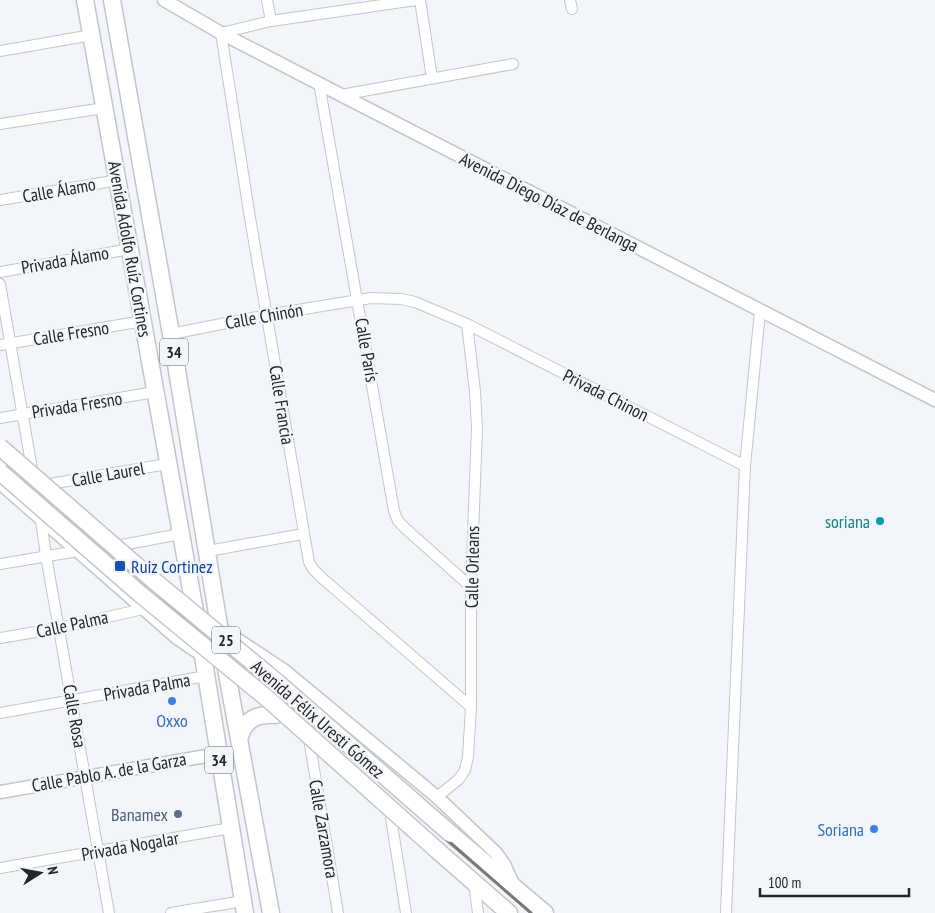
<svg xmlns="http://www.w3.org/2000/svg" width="935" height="913" viewBox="0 0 935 913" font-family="'PT Sans Narrow',sans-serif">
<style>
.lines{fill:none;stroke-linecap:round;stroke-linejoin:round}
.minor-casing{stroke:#c3c5cb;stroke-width:12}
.tertiary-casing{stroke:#c3c5cb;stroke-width:15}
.primary-casing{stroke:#c3c5cb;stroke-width:19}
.minor{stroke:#fff;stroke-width:10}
.tertiary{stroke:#fff;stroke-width:12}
.primary{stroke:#fff;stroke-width:16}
.rail{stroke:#76787b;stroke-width:3}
.primary-bridge-casing{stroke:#c3c5cb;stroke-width:19;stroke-linecap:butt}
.primary-bridge{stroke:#fff;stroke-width:16}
.culture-dot{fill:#0f9aa8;stroke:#f2f5fa;stroke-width:2}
.transit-dot{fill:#1a4fb4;stroke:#f2f5fa;stroke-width:2}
.shop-dot{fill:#3f7fe0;stroke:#f2f5fa;stroke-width:2}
.service-dot{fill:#5c6f8a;stroke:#f2f5fa;stroke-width:2}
.labels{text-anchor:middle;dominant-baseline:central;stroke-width:5;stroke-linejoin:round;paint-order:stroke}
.shield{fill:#f2f5fa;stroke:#626467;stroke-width:1}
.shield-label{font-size:16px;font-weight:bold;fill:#252628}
.street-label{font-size:18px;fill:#252628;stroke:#f2f5fa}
.culture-label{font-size:18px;fill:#0d838f;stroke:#f2f5fa;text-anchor:end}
.transit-label{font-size:18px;fill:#164399;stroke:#f2f5fa;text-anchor:start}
.shop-label{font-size:18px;fill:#366cbe;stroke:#f2f5fa}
.service-label{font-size:18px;fill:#4e5e75;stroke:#f2f5fa;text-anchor:end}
</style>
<rect width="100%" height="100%" fill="#f2f5fa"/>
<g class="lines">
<g class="minor-casing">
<path id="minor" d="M267,0l4,21
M416,0l-145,21 -50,12 29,185 59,344 4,7 9,9 149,129
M420,0l12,78
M570,0l2,9
M0,51l92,-16
M319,83l75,428 4,10 8,8 65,58
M341,95l172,-31
M0,124l104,-16
M0,200l118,-20
M0,272l130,-23
M0,284l32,185
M171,334l96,-19 104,-17 30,1 14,3 52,22 278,142
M0,345l143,-24
M0,418l155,-26
M50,484l117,-20
M41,520l5,36 63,357
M122,545l58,-11
M208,551l95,-17
M0,564l78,-13
M0,638l59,-10 84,-19
M0,713l206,-37
M310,745l28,168
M437,797l22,-18 6,-9 3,-13 3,-50v-120l6,-159 -2,-37 -8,-67
M391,818l15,95
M0,868l231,-40
M474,883l4,30
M171,913l72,-12
M726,913l19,-447 15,-155"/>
</g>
<g class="tertiary-casing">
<path id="tertiary" d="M164,0l57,33 120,62 594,305
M0,483l177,155 31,21
M226,632l59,39 152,126 59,56 8,11 9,20
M0,792l218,-38"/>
</g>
<g class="primary-casing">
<path id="primary" d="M85,0l118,656 42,257
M112,0l59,334 56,340 44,239
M240,737c5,-19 18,-23 36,-22
M451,834l94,79
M438,851l71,62"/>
</g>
<use href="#minor" class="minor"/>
<use href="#tertiary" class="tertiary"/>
<use href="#primary" class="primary"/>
<path class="rail" d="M0,457l191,166 120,98 220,192"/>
<g class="primary-bridge-casing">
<path id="primary-bridge" d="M0,447l152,132 126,104 173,151
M0,472l140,122 129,106 169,151"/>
</g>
<use href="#primary-bridge" class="primary-bridge"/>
</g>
<circle class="culture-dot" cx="880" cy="521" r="5"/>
<rect class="transit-dot" x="114" y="560" width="12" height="12" rx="2.5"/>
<g class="shop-dot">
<circle cx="172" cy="701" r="5"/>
<circle cx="874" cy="829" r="5"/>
</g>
<circle class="service-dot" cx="178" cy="814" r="5"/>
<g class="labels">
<g class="shield">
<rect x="160" y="338.5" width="28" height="27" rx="4"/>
<rect x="212" y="626.5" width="28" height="27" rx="4"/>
<rect x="205" y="746.5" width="28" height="27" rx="4"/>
</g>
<g class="shield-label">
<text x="174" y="352">34</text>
<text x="226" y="640">25</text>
<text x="219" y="760">34</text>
</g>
<g class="street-label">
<text transform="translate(59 190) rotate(-10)">Calle Álamo</text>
<text transform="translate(549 202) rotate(27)">Avenida Diego Díaz de Berlanga</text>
<text transform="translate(130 249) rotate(80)">Avenida Adolfo Ruíz Cortines</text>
<text transform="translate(65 260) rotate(-10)">Privada Álamo</text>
<text transform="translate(264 316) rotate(-10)">Calle Chinón</text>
<text transform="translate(71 333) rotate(-9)">Calle Fresno</text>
<text transform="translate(367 350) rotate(80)">Calle París</text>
<text transform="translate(606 395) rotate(27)">Privada Chinon</text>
<text transform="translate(77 405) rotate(-9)">Privada Fresno</text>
<text transform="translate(282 405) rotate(81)">Calle Francia</text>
<text transform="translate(108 474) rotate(-10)">Calle Laurel</text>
<text transform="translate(472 567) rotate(-89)">Calle Orleans</text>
<text transform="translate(72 624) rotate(-12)">Calle Palma</text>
<text transform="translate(147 687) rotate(-10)">Privada Palma</text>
<text transform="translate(75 716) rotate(80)">Calle Rosa</text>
<text transform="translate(318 719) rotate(41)">Avenida Félix Uresti Gómez</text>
<text transform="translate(109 772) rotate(-10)">Calle Pablo A. de la Garza</text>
<text transform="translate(324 829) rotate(80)">Calle Zarzamora</text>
<text transform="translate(130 846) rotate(-10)">Privada Nogalar</text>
</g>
<g class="culture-label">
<text x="870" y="521">soriana</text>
</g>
<g class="transit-label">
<text x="131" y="566">Ruiz Cortinez</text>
</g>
<g class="shop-label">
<text x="172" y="720">Oxxo</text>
<text x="864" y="829" text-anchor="end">Soriana</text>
</g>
<g class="service-label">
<text x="168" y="814">Banamex</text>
</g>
</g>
<g transform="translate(40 873) rotate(79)" stroke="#f2f5fa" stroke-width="4" paint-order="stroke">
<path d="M0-4L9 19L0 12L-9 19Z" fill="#252628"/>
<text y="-8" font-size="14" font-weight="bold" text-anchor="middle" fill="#252628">N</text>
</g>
<path d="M760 888v8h149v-8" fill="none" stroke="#252628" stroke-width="2.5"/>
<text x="768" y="888" font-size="15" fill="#252628" stroke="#f2f5fa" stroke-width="4" paint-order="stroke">100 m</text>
</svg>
